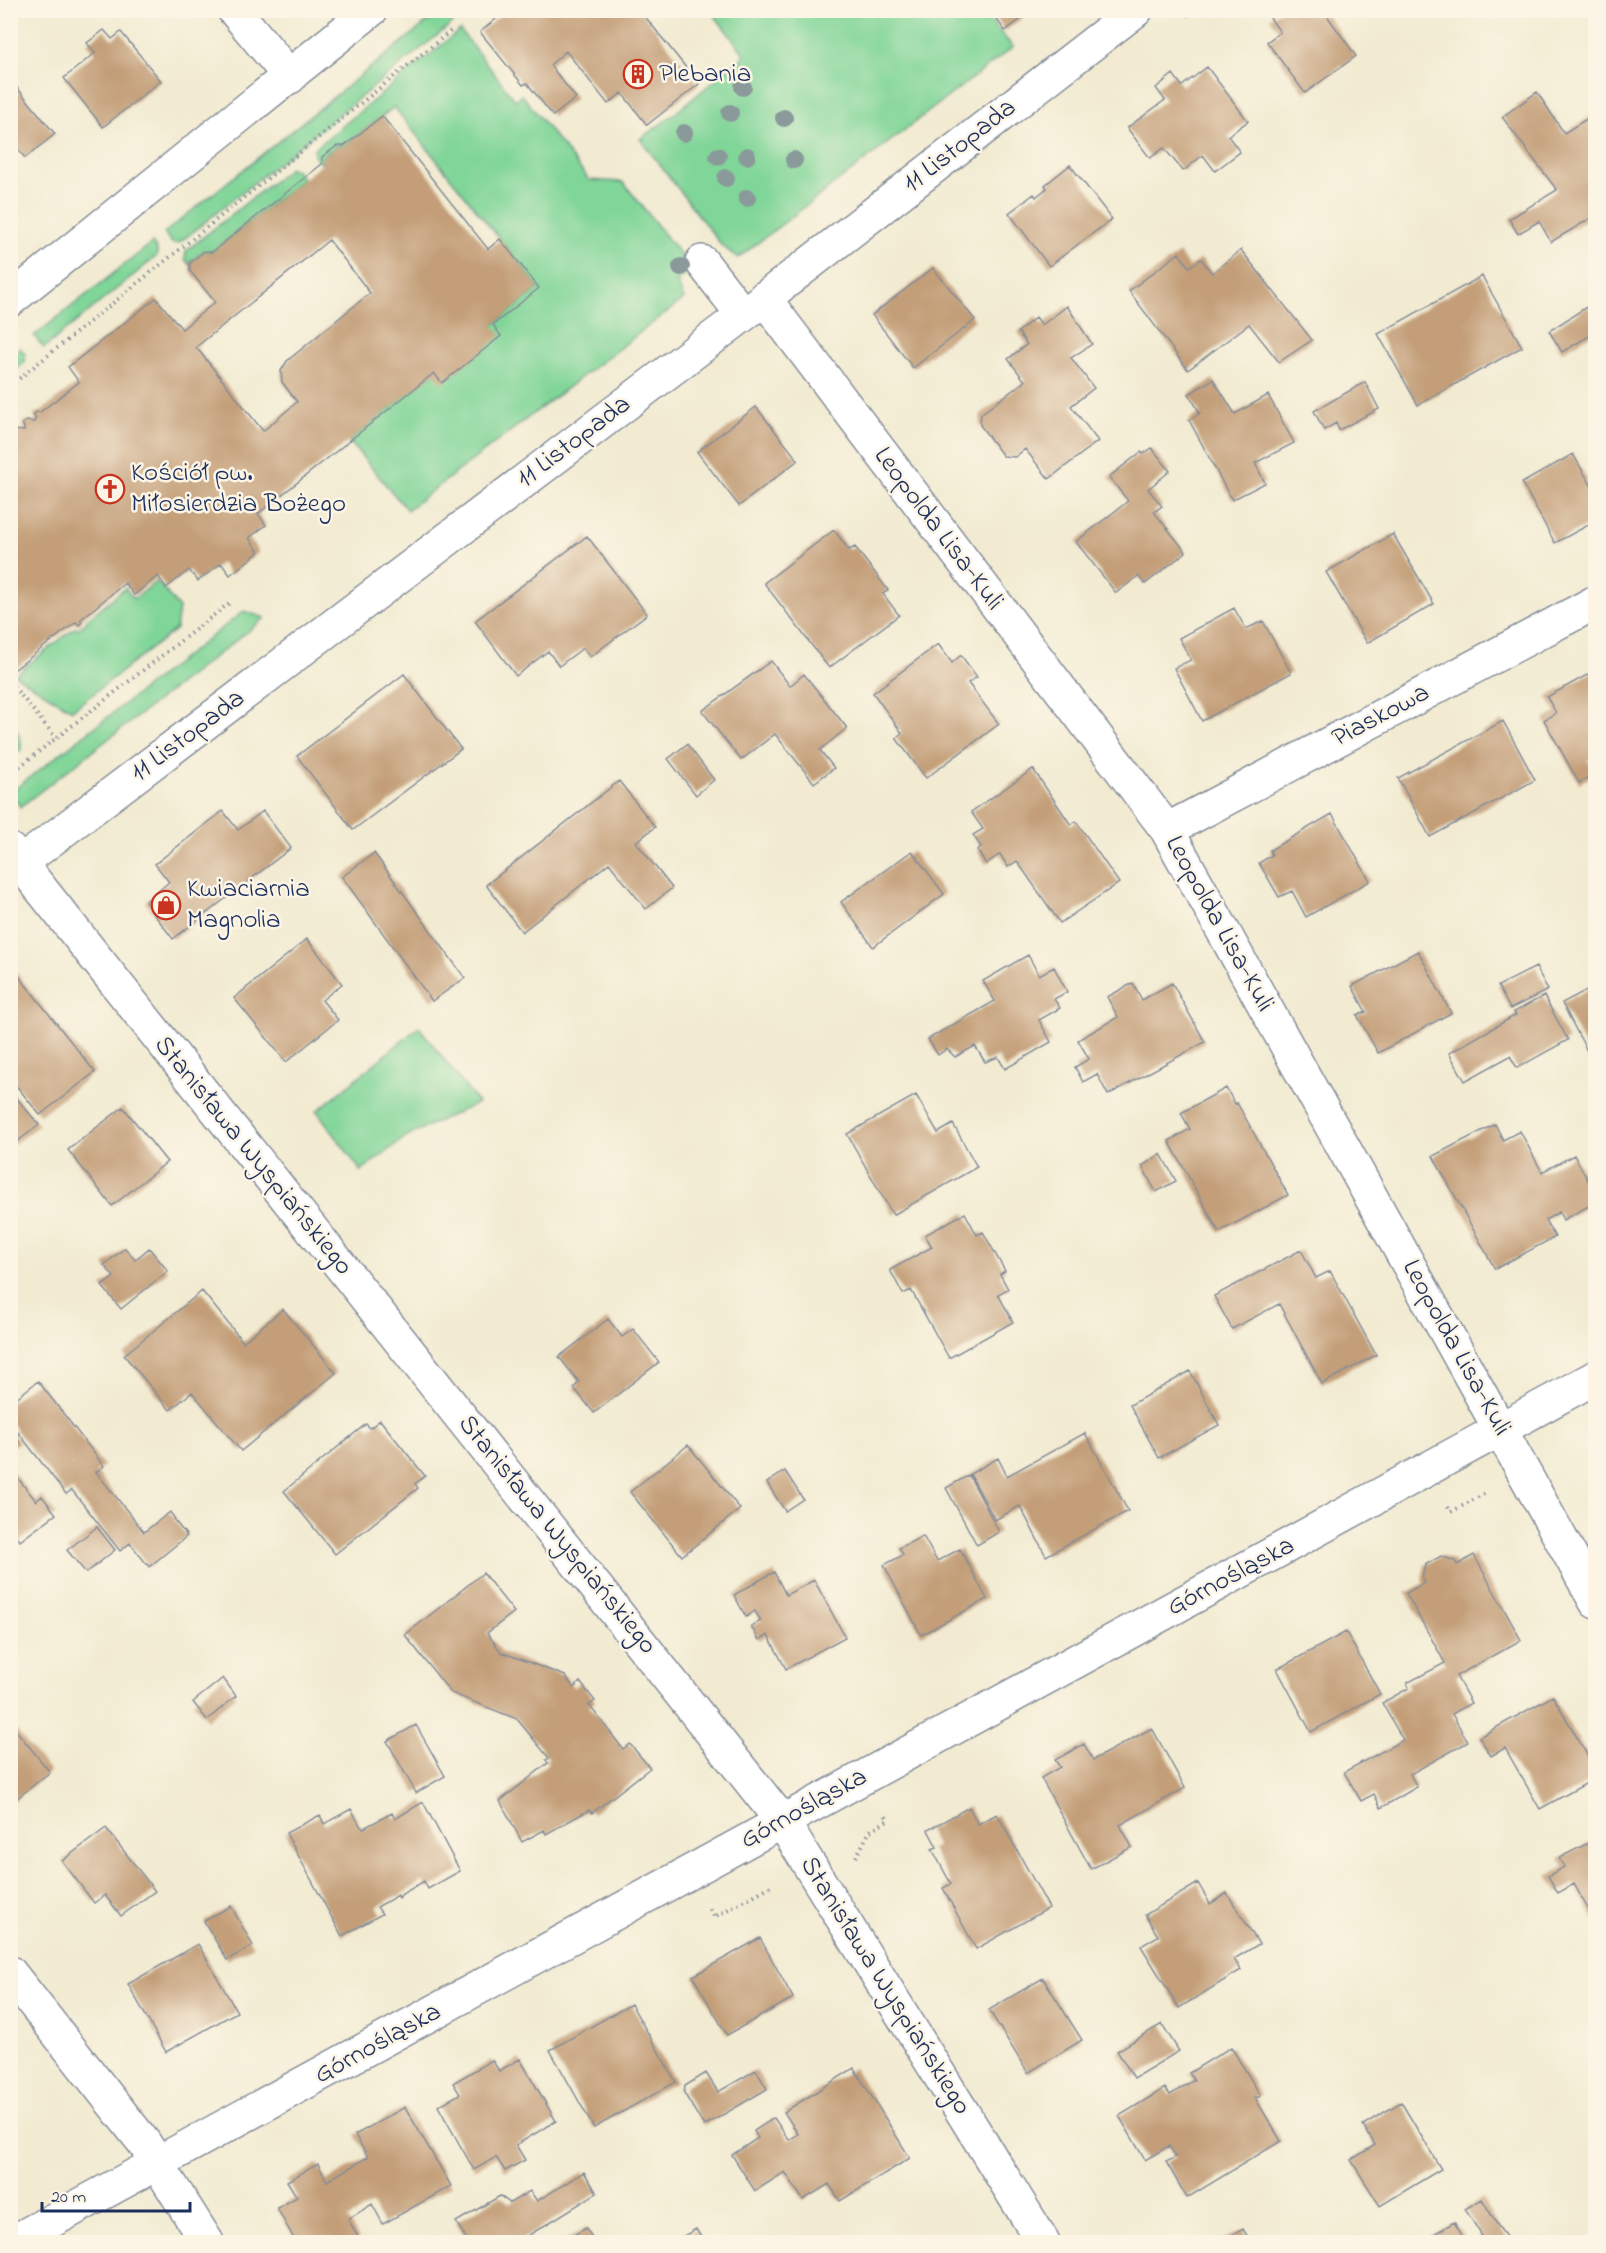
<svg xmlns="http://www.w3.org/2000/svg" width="1606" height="2253" viewBox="0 0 1606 2253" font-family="'Indie Flower',sans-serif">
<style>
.green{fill:#80d598;stroke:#4e827b;stroke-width:1.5}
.building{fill:#c39e78;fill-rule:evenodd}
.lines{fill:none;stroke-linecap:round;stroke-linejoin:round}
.minor-casing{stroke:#868d98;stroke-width:36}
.path{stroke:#868d98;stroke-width:4;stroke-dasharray:1.5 4.5;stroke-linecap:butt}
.minor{stroke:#fff;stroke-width:33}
.tree{fill:#8a9a9a}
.labels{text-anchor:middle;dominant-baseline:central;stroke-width:5;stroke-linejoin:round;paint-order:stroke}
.poi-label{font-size:27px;fill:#1b2f5e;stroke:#fcf5e5;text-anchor:start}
.street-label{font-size:27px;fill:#1b2f5e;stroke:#fcf5e5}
</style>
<rect width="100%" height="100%" fill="#fcf5e5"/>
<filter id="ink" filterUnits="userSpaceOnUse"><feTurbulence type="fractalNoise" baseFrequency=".0167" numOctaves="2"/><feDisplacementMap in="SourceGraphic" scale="12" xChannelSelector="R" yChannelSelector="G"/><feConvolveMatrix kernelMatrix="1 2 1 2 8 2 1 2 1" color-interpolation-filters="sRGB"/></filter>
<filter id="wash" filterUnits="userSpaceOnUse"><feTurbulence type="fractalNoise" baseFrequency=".008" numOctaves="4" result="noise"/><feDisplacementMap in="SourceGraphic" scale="24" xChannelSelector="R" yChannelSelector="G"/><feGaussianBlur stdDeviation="1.35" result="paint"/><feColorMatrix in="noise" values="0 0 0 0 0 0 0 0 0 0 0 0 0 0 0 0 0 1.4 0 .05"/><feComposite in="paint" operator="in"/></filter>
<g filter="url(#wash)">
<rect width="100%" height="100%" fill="#f2ebd2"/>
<path class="green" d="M441,11h4l9,11 -275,221h-7l-8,-10z
M711,11h271l31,36 -275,211 -16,-12 -82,-107 33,-24 72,-60z
M460,30l55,70 7,-5 67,85 34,2 69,87 -15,12 7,18 -277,211 -58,-69 190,-153 -145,-181 -50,39h-7l-15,11v7l-8,-8v-7z
M290,168l6,2 7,9 -91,73 -8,-1 -14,11v3l-5,-6 1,-8z
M152,243l5,6v7l-113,92 -10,-12z
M20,348l5,6v8l-14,12v-18z
M157,581l22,27 -3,21 -104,81 -57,-35 61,-48 2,2 9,-7 -1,-2 39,-32 9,11z
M244,611l21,7 -245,189 -9,-15z
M10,712l11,30v8l-10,8z
M419,1027l59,76 -71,33 -46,35 -44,-60z"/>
<g id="blocks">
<path class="building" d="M507,10h141l-5,4 56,70 -52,41 -25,-32 -14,11 -42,-53 -16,14 26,33 -23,18 -26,-33 -4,2 -43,-53z
M990,10h43l-28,21z
M1281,10h42l33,46 -51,37 -38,-51 13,-10 -10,-14z
M104,30l8,9 9,-7 40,49 -58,46 -39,-49 31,-25 -8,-10z
M1207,67l41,54 -20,15 12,16 -25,19 -12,-16 -20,16 -19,-23 -14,10 -23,-30 38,-28 -9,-12 17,-14 9,12z
M10,79l45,55 -30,24 -15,-19z
M1537,92l27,41 32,-20v102l-45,27 -12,-21 -21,13 -9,-15 48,-29 -55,-73z
M382,116l106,133 12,-10 39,49 -46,37 8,11 -59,47 -8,-10 -176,141 8,11 -17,13 10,14 -29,23 -9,-12 -23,18 -9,-11 -23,18 -8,-12 -24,19 -9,-12 -45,37 2,2 -3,3 -3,-3 -66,51 1,-240 3,-3 10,1v-4l-2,-3 4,-3 8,1 2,-4 -3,-3 4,-3h3l39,-30 -11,-15 88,-69 26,31 33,-27 -25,-31v-8l14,-12 8,1 110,-88v-7l15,-11h7zM329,240l41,53 -83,68 -6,10 1,11 15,20 -34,29 -67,-84z
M1070,165l42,54 -63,47 -40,-53 25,-19 2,3 11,-9 -2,-3z
M1241,250l71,90 -33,22 -30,-38 -61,46 -59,-79 50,-38 10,14 12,-8 11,14z
M933,268l42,52 -62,48 -41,-53z
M1482,276l40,71 -104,58 -40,-71z
M1067,306l25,38 -21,14 23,30 -23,18 27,35 -49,38 -24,-30 -10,8 -12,-1 -23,-31 1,-11 44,-33 -17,-22 19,-15 -9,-12 18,-15 6,8z
M1588,306l8,12v14l-34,20 -13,-21z
M1213,379l22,35 33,-19 26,48 -39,20 10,20 -33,17 -43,-80 11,-7 -11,-19z
M1365,382l14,27 -40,21 -3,-7 -12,7 -10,-19z
M756,407l42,53 -59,46 -42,-54z
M1152,448l18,23 -22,18 14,17 -8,6 32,40 -41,32 -7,-8 -22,17 -40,-51 52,-41 -19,-24 32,-25 2,2z
M1573,454l23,40v27l-41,22 -33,-60z
M834,530l15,20 6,-3 33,43 -5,4 16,21 -70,53 -65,-85z
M1393,534l41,70 -67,39 -41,-71z
M587,536l60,78 -57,43 -7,-9 -24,18 -11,-15 -32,25 -41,-55z
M1234,608l12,21 17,-8 28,52 -89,48 -28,-53 17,-8 -12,-22z
M938,644l14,19 9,-8 16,22 -9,6 31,41 -73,54 -30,-40 6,-5 -29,-40z
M771,661l19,25 14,-12 43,54 -27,22 14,18 -20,15 -39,-49 -34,26 -39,-49z
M1596,670v86l-8,4 8,14 -17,9 -35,-63 12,-7 -9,-16z
M404,674l57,75 -108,81 -56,-74z
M1503,721l32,59 -105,57 -32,-59z
M687,744l27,36 -18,15 -28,-36z
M1033,769l38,56 5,-4 43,62 -59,40 -43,-62 -9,6 -8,-13 -14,10 -9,-14 4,-3 -8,-12 10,-6 -12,-17z
M619,781l36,46 -19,15 36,46 -26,21 -37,-46 -87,69 -36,-47z
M223,811l15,19 25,-19 28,37 -118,91 -28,-37 24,-20 -14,-18z
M1332,814l38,67 -64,36 -14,-26 -13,6 -20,-34 13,-8 -2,-5z
M912,851l32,43 -71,53 -32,-45z
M374,853l91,125 -33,23 -90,-124z
M307,939l35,45 -20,16 16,20 -52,42 -52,-64z
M1418,951l33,62 -73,40 -21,-38 9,-3 -14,-26z
M1028,955l11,20 15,-8 13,25 -13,7 6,9 -21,12 12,22 -46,27 -7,-12 -13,5 -10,-16 -20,11 -8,-8 -9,6 -10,-16 67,-38 -12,-20z
M1536,967l12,23 -38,19 -12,-23z
M14,970l81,102 -55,43 -30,-37v-106z
M1133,983l9,17 30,-17 33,59 -97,53 -11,-21 -14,8 -8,-15 14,-8 -11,-19 40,-23 -11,-20z
M1596,985v61l-9,5 -25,-48z
M1544,996l24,44 -51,28 -7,-12 -45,25 -16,-28 67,-38 -2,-3z
M1226,1088l9,16 2,-1 51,92 -69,37 -50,-91 21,-12 -9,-16z
M10,1090l29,35 -29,22z
M916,1095l22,38 15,-9 24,43 -84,48 -46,-81z
M123,1107l44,55 -55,44 -44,-56z
M1495,1124l8,16 17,-9 22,41 32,-17 22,40v7l-33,18 -4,-8 -14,8 10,17 -60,32 -62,-113z
M1161,1154l15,27 -20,11 -14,-26z
M965,1213l12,22 6,-3 22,39 -5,3 8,15 -10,5 15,28 -64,36 -38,-68 -8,4 -13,-24 42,-23 -7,-12z
M125,1248l10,12 14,-12 19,23 -47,38 -19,-23 12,-9 -10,-12z
M1301,1250l15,28 14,-7 46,84 -54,29 -43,-80 -47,25 -18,-33z
M202,1291l41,51 40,-33 53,64 -95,78 -49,-59 -22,18 -46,-55z
M608,1319l14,18 11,-8 26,33 -65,51 -20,-25 5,-6 -20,-25z
M1190,1371l29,54 -60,33 -29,-53z
M38,1381l66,85 -8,6 48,60 26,-20 5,7 -1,1 13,16 -38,31 -19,-24 -10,8 -48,-61 -6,4 -56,-72v-19z
M380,1420l45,56 -10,8 3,4 -83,66 -51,-63 82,-67 4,4z
M10,1431l9,11 -9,6z
M1085,1433l43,78 -82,45 -26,-50 -25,14 -25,-46 28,-16 9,18z
M688,1445l52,64 -58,47 -52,-64z
M10,1468l26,33 6,-5 14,18 -36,27 -10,-13z
M785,1471l18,28 -18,12 -18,-28z
M969,1475l30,57 -22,13 -31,-57z
M97,1527l18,23 -29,23 -19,-23z
M923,1536l14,25 23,-12 27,50 -66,36 -37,-70 19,-10 -4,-7z
M1474,1555l47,85 -65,36 15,27 -19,11 16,28 -58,32 7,13 -36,21 -7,-14 -13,7 -17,-29 59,-32 -21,-37 27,-15 -2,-5 38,-20 -39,-70 18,-10 -2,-4 3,-14 16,-9 14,5 2,4z
M774,1572l12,23 28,-15 31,57 -59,32 -18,-34 -9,5 -8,-14 10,-5 -6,-10 -9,6 -12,-22z
M483,1573l31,39 -27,21 14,19 64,24 9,12 6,-6 15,19 -6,4 34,44 7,-5 20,24 -58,45 -3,-3 -43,24 -2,-4 -22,12 -22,-41 48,-38 -2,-3 3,-2 -32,-39 -66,-26 -46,-58z
M1346,1632l34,62 -69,38 -34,-63z
M223,1678l13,18 -29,24 -14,-18z
M1553,1696l43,74v8l-56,31 -35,-61 -14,8 -12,-19z
M10,1723l40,49 -40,32z
M416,1725l29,51 -29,17 -29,-52z
M1152,1728l33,60 -65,37 12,22 -41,22 -50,-91 19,-11 -5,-7 29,-16 9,16z
M423,1802l37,69 -32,18 -4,-8 -22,13 -3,4 -1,-3 -21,12 5,7 -40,22 -56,-103 34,-18 4,9 27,-15 10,18 3,1 28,-15 3,6z
M969,1807l9,17 19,-10 52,94 -73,41 -33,-61 8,-4 -19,-35 5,-2 -9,-17z
M106,1828l49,63 -34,25 -16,-21 -11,8 -32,-42z
M1596,1839v84l-22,-39 -16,9 -10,-17 16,-9 -5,-9z
M1198,1883l12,21 17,-11 32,51 -25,15 7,11 -62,38 -38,-62 17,-10 -13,-21z
M231,1906l22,40 -26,14 -23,-39z
M760,1938l33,60 -66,37 -34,-59z
M198,1944l39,68 -71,40 -38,-68z
M1043,1978l39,62 -54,33 -39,-63z
M631,2004l45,78 -82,46 -44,-78z
M1162,2024l17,27 -45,27 -17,-27z
M1231,2047l30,49 -6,2 26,43 -94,57 -21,-36 10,-5 -7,-11 -24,14 -26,-44 46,-28 5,7 24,-15 -5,-7z
M520,2059l36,62 -40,24 9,15 -20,11 -9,-14 -22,13 -36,-64 22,-12 -7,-11 39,-23 7,11z
M854,2068l56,90 -70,43 -11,-17 -26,16 -18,-28 -30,19 -23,-36 26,-17 -4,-7 20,-13 15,22 9,-6 -14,-22z
M756,2070l11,19 -63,37 -20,-33 1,-7 21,-13 12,19z
M1401,2102l40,67 -61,37 -29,-46 24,-15 -12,-20z
M405,2107l46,79 -68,38 -11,-20 -24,15 11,20 -6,3h-57l-19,-34 20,-11 -10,-16 31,-17 9,17 41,-24 -13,-22z
M584,2172l13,21 -79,49h-50l-12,-20 44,-26 10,7 20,-12 7,10z
M1482,2199l16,27 12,16h-38l10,-6 -17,-27z
M1454,2222l12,20h-45z
M586,2228l9,14h-33z
M696,2229l8,13h-31z
M1243,2229l8,13h-31z"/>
</g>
</g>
<g filter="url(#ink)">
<use href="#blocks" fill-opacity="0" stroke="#868d98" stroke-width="1.5"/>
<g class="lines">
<g class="minor-casing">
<path id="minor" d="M234,10l56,67
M702,262l41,53
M764,298l403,532 429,772
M10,300l361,-290
M1167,830l429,-228
M10,850l772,971 261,421
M10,871l733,-556 393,-305
M10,1973l135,171 62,98
M13,2242l1583,-865"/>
</g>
<path class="path" d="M1184,10l4,5 5,-5
M10,386l443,-357
M10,682l46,56
M10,774l222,-173
M1448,1507l3,5 35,-19
M856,1857l14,-26 18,-11 -3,-6
M710,1909l4,8 59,-32"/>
<use href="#minor" class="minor"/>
</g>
<g class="tree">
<circle cx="743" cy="87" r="9"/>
<circle cx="730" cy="113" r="9"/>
<circle cx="784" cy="118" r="9"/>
<circle cx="684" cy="133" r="9"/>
<circle cx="718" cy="156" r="9"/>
<circle cx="747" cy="156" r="9"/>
<circle cx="794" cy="160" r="9"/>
<circle cx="726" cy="178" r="9"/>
<circle cx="747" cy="198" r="9"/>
<circle cx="681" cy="267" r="9"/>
</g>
</g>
<defs>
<g id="building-ring" transform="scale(1.5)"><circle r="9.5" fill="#fcf5e5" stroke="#c8321e" stroke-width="1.5"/><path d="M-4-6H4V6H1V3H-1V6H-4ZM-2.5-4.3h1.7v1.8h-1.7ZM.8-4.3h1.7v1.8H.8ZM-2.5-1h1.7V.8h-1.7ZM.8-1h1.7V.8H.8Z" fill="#c8321e"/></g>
<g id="church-ring" transform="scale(1.5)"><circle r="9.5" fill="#fcf5e5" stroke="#c8321e" stroke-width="1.5"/><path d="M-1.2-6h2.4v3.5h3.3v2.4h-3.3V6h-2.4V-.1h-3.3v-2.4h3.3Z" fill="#c8321e"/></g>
<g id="shop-ring" transform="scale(1.5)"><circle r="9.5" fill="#fcf5e5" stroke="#c8321e" stroke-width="1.5"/><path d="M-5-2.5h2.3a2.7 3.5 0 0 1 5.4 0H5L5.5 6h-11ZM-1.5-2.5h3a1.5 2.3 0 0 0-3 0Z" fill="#c8321e"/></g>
</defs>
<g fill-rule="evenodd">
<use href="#building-ring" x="638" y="74"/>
<use href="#church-ring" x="110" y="489"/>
<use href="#shop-ring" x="166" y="905"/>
</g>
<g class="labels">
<g class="poi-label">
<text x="659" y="74">Plebania</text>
<text x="131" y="473">Kościół pw.<tspan x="131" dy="31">Miłosierdzia Bożego</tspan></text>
<text x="187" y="889">Kwiaciarnia<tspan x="187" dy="31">Magnolia</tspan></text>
</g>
<g class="street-label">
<text transform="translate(960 146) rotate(-38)">11 Listopada</text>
<text transform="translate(574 442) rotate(-37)">11 Listopada</text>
<text transform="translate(938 529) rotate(53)">Leopolda Lisa-Kuli</text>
<text transform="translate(1381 716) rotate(-28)">Piaskowa</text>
<text transform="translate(188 736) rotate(-37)">11 Listopada</text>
<text transform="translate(1219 924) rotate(61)">Leopolda Lisa-Kuli</text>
<text transform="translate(253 1156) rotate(51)">Stanisława Wyspiańskiego</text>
<text transform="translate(1456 1348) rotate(61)">Leopolda Lisa-Kuli</text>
<text transform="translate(557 1535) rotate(51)">Stanisława Wyspiańskiego</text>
<text transform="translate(1231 1577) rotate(-28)">Górnośląska</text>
<text transform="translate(804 1809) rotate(-29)">Górnośląska</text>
<text transform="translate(885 1986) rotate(58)">Stanisława Wyspiańskiego</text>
<text transform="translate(378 2044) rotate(-29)">Górnośląska</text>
</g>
</g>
<rect width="1606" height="2253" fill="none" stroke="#fcf5e5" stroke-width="36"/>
<path d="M42 2202v9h148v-9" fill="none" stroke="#1b2f5e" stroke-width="3"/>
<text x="51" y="2202" font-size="18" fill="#1b2f5e" stroke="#fcf5e5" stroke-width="4.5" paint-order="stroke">20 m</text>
</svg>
